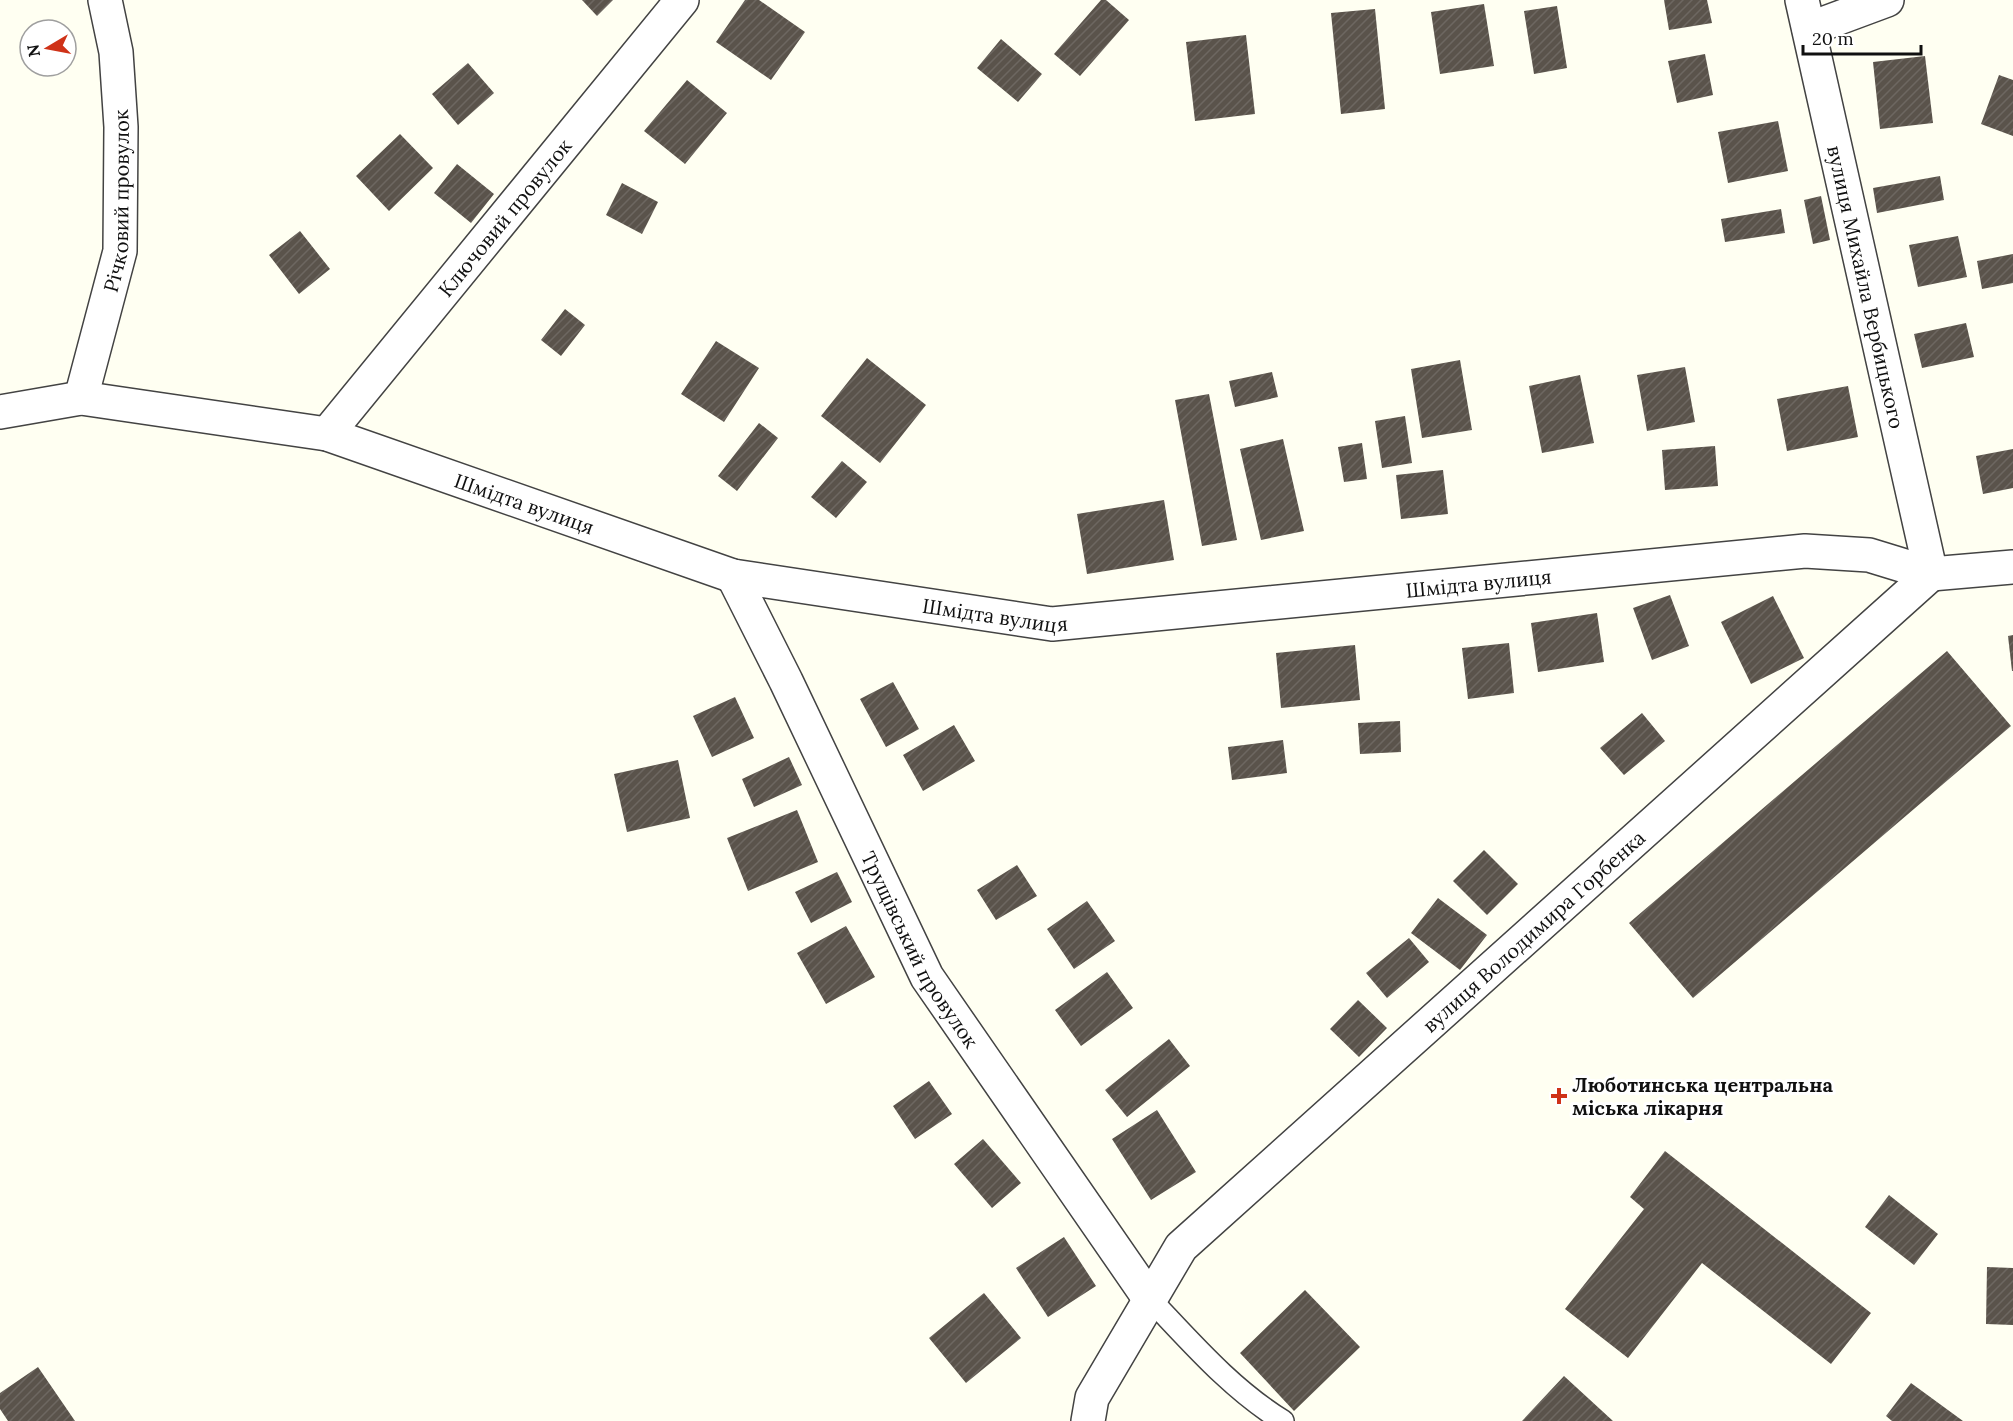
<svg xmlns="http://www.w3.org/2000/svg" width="2013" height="1421" viewBox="0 0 2013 1421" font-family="Lora,serif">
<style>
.building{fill:url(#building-hatch)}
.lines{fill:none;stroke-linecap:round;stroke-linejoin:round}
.service-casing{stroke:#434343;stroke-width:24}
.minor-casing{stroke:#434343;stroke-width:36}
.service{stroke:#fff;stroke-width:21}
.minor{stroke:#fff;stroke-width:33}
.poi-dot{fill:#cf3218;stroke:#fff;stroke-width:2}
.labels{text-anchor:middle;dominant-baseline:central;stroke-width:6;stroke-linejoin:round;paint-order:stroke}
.street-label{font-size:20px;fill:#101010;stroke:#fff}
.poi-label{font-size:20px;font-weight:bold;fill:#101010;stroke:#fff;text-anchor:start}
</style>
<defs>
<pattern id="building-hatch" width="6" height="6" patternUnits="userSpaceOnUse" patternTransform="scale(1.5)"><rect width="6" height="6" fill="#5a534b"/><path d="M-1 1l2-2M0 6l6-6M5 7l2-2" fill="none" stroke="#6d6761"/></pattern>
</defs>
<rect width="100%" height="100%" fill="#fffff2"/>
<path class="building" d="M582,0h31l-16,16z
M745,0h14l46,32 -34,48 -55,-38z
M1101,0h5l23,20 -49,56 -26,-22z
M1664,0h43l5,23 -43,7z
M1484,4l10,62 -54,8 -9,-62z
M1557,6l10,62 -33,6 -10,-63z
M1375,9l10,100 -44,5 -10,-101z
M1246,35l9,79 -60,7 -9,-79z
M1001,39l41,35 -24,28 -41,-34z
M1705,54l8,41 -36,8 -9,-42z
M1925,56l8,67 -53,6 -7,-67z
M468,63l26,30 -36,32 -26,-31z
M1999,75l14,5v56l-32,-12z
M687,80l40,33 -42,51 -41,-33z
M1778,121l10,50 -60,12 -10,-51z
M400,134l33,34 -44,43 -33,-35z
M457,164l37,30 -23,29 -37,-30z
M1940,176l4,24 -67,13 -4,-25z
M622,183l36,19 -16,32 -36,-19z
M1821,196l9,44 -17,4 -9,-44z
M1781,209l4,24 -60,9 -4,-23z
M300,231l30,38 -31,25 -30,-39z
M1958,236l9,41 -49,10 -9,-42z
M2013,254v29l-31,6 -5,-28z
M565,309l20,16 -24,31 -20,-16z
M1966,323l8,34 -52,11 -8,-34z
M716,341l43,27 -35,54 -43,-28z
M867,358l59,47 -46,58 -59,-47z
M1460,360l12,70 -50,8 -11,-69z
M1685,367l10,55 -48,9 -10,-56z
M1272,372l6,25 -43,10 -6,-26z
M1580,375l14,68 -52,10 -13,-67z
M1848,386l10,51 -71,14 -10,-52z
M1209,394l28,146 -35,6 -27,-146z
M1405,416l7,47 -30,5 -7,-47z
M759,423l19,15 -41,53 -19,-15z
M1283,439l21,92 -43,9 -21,-91z
M1362,443l5,36 -23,3 -6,-35z
M1715,446l3,40 -53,4 -3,-40z
M2013,449v39l-30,6 -7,-38z
M842,461l25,21 -31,36 -25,-21z
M1443,470l5,44 -47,5 -5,-44z
M1164,500l10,60 -87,14 -10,-60z
M1670,595l19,51 -37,14 -19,-52z
M1773,596l31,62 -53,26 -30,-62z
M1597,613l7,49 -66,10 -7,-49z
M2013,635v36h-1l-4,-35z
M1509,643l5,50 -46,6 -6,-51z
M1355,645l5,55 -79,8 -5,-55z
M1947,651l64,75 -318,272 -64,-75z
M893,682l26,47 -33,18 -26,-48z
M735,697l19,41 -42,19 -19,-41z
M1642,713l23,28 -41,34 -24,-27z
M1400,721l1,31 -41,2 -2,-31z
M954,725l21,36 -52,30 -20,-36z
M1283,740l4,33 -55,7 -4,-33z
M789,757l13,28 -48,22 -12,-28z
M678,760l12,58 -63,14 -13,-58z
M797,810l21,52 -70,29 -21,-53z
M1484,850l34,34 -31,31 -34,-34z
M1017,865l20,31 -41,24 -19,-30z
M837,872l15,30 -41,21 -16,-31z
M1438,898l49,37 -27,35 -49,-37z
M1087,901l28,40 -41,28 -27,-40z
M846,926l29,51 -49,27 -29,-51z
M1409,938l20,24 -42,36 -21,-25z
M1107,972l26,36 -52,38 -26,-36z
M1358,1000l29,28 -28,29 -29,-28z
M1169,1039l21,27 -63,51 -22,-27z
M929,1081l23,33 -37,25 -22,-33z
M1157,1110l39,62 -45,28 -39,-61z
M983,1139l38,44 -29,25 -38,-44z
M1665,1151l206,162 -40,51 -129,-101 -74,95 -63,-49 79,-100 -14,-12z
M1889,1195l49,39 -24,31 -49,-38z
M1064,1237l32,49 -48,31 -32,-49z
M1987,1267l26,1v57l-27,-1z
M1305,1290l55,57 -66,64 -54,-58z
M984,1293l37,45 -55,45 -37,-45z
M38,1367l37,54h-67l-8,-12v-16z
M1564,1376l49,45h-91z
M1911,1383l52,38h-71l-6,-5z"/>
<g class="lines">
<g class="service-casing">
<path id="service" d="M1149,1298c42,44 82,91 134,123"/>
</g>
<g class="minor-casing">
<g id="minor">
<path id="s1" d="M1802,0l129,574"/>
<path d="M1809,29l78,-29"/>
<path id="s2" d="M81,398l39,-147 1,-124 -5,-75 -11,-52"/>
<path id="s3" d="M0,412l81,-14 246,36 406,142 319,48 753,-73 64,4 62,19 82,-7"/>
<path id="s4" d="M327,434l355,-434"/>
<path id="s5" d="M733,576l53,105 141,296 222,321"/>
<path id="s6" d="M1088,1421l4,-23 89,-151 750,-673"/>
</g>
</g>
<use href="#service" class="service"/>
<use href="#minor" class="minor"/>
</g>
<path class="poi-dot" d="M1556 1087h6v6h6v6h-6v6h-6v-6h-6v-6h6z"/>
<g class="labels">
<g class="street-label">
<text stroke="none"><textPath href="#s2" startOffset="202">Річковий провулок</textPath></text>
<text stroke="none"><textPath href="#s4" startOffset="280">Ключовий провулок</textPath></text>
<text stroke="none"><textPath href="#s1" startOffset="294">вулиця Михайла Вербицького</textPath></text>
<text stroke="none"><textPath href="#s3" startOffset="540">Шмідта вулиця</textPath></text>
<text stroke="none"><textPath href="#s3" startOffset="1512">Шмідта вулиця</textPath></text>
<text stroke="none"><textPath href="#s3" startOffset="1026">Шмідта вулиця</textPath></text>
<text stroke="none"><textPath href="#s6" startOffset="672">вулиця Володимира Горбенка</textPath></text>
<text stroke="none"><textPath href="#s5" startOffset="418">Трущівський провулок</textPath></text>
</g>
<g class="poi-label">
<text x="1572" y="1084">Люботинська центральна<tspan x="1572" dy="23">міська лікарня</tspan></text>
</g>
</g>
<g transform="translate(48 48) rotate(260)"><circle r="28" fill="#ffffff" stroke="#9f9f9f" stroke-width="1.5"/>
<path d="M0-4.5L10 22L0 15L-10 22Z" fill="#cf3218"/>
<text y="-9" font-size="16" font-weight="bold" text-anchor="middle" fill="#101010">N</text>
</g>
<path d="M1803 45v9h118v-9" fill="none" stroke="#101010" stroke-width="3"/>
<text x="1812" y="45" font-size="18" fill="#101010" stroke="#ffffff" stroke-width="4.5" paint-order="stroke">20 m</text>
</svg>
